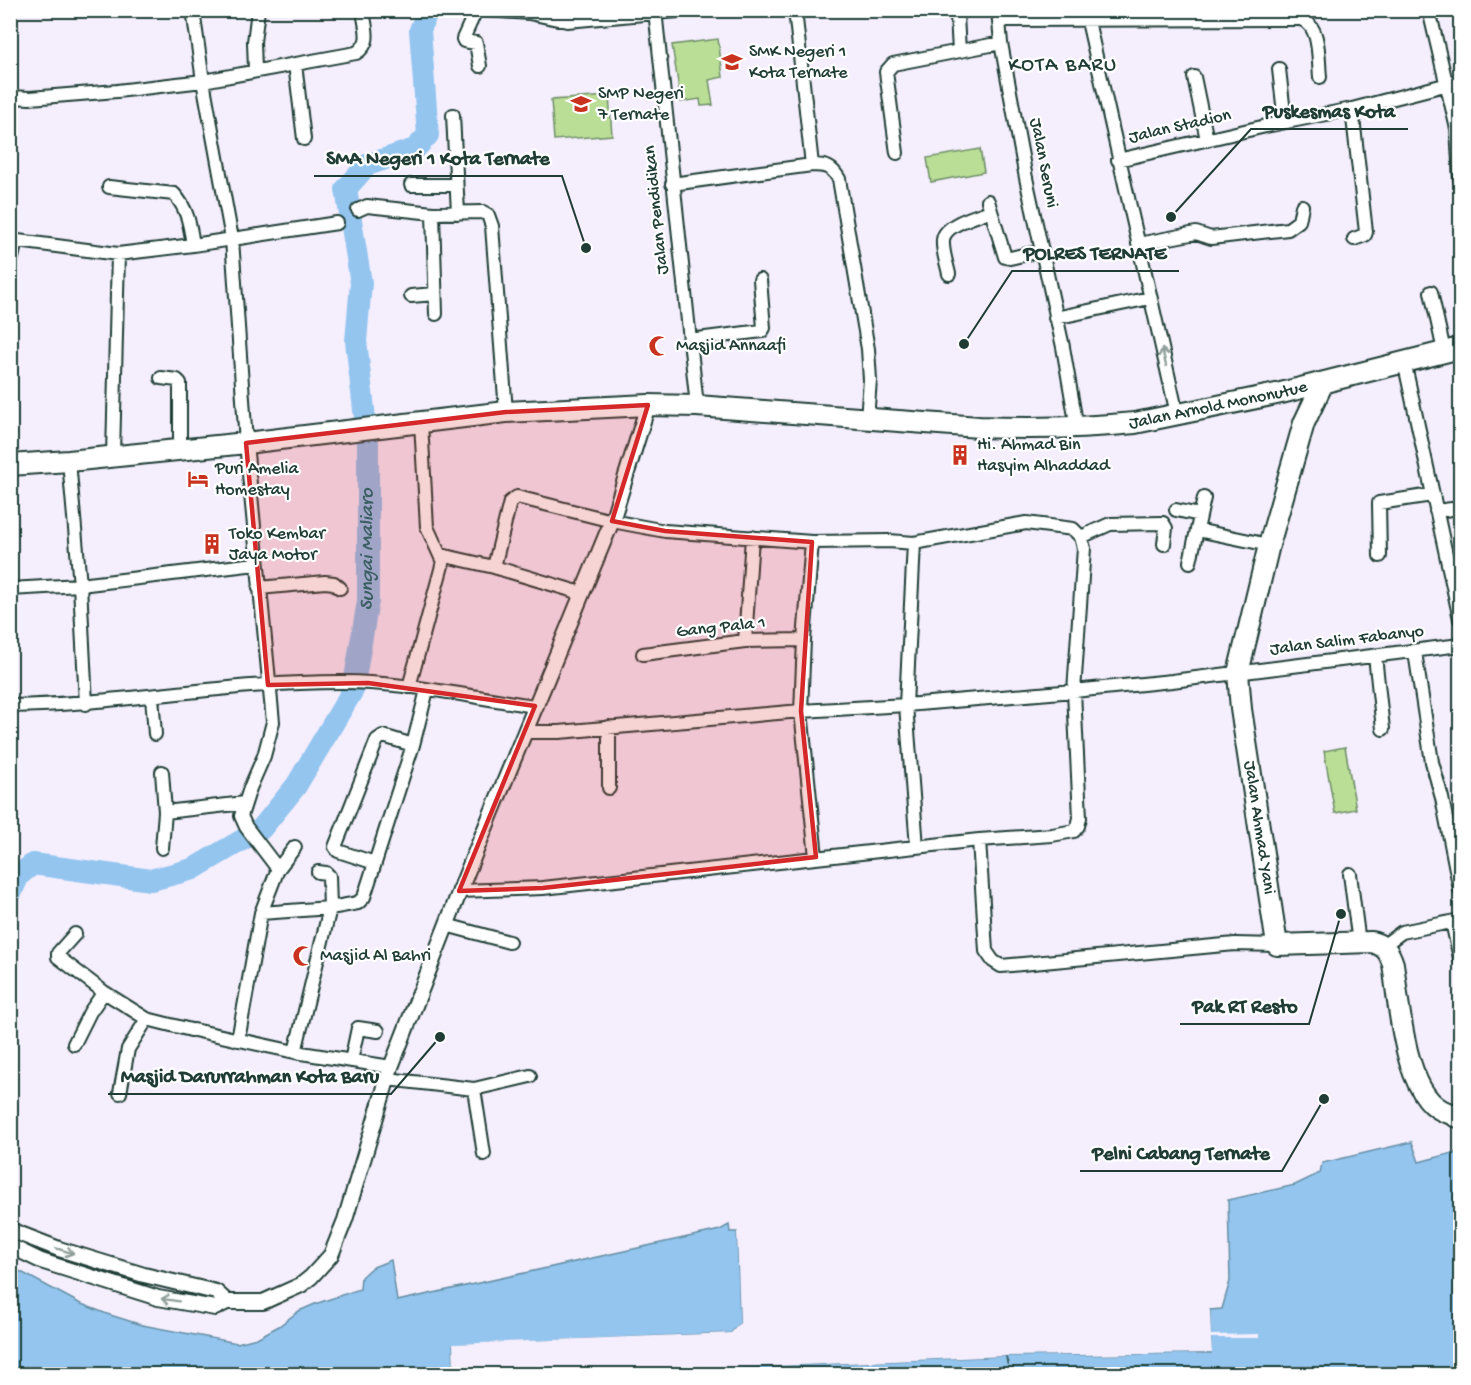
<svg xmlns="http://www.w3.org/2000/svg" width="1471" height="1385" viewBox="0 0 1471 1385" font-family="'Gochi Hand',sans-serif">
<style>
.green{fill:#bbde97;stroke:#6d8e66;stroke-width:1.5}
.water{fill:#93c5ef;stroke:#658fa4;stroke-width:1.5}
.pier{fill:#f5eefd}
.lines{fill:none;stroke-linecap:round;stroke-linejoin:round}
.river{stroke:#93c5ef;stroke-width:22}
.ferry{stroke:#3c5f63;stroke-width:1.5;stroke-dasharray:8 6;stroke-linecap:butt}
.minor-casing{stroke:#1f3d34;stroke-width:16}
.tertiary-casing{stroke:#1f3d34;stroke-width:18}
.trunk-casing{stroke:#1f3d34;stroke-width:24}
.minor{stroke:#fff;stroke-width:12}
.tertiary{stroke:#fff;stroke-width:14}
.trunk{stroke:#fff;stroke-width:20}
.oneway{stroke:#8f9e9a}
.marked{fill:#d62828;fill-opacity:0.2;stroke:#d62828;stroke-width:4.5;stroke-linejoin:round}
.labels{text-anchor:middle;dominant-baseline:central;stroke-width:4.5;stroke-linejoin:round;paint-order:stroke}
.poi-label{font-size:18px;fill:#1f3d34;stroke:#fff;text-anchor:start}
.street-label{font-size:18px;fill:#1f3d34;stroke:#fff}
.water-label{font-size:20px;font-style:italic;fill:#3c5f63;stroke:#fff}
.quarter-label{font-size:21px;letter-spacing:1.5px;fill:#1f3d34;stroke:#fff}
.leader{fill:none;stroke:#1f3d34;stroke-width:2}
.callout-dot{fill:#1f3d34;stroke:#fff;stroke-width:2}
.callout-label{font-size:20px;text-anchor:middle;font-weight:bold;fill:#1f3d34;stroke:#fff;stroke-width:4.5;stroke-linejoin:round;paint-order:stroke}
</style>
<rect width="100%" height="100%" fill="#f5eefd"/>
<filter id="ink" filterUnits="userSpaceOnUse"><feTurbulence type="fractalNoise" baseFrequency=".0167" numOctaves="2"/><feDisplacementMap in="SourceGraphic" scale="12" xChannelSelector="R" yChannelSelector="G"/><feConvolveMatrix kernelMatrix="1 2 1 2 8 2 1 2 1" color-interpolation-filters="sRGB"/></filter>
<g filter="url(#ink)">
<path class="green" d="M718,39l5,38 -14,3 4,25 -12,1 -1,-7 -19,3 -9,-57z
M609,96l3,39 -58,5 -3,-40z
M980,149l4,23 -53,10 -4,-24z
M1345,747l11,62 -21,4 -11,-62z"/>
<path class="water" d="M1412,1142l7,20 41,-11v223h-862l408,-18 205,-3 -1,-43 12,-1 8,-28 -2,-81 67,-15 25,-12 2,-10z
M729,1225l1,7h7l3,91 -9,10 -278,12 1,29h-443l-1,-108 69,37 28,11 35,11 95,18 20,-5 22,-12 20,-15 16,-7 45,-15 1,-12 10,-9 20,-8 6,41 323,-71z"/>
<path class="pier" d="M737,1232h3l3,91 -10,13 -277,11 1,27h-3l-1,-30 278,-11 9,-10z
M1210,1310l1,25 48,-1v4h-48l1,15 -206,3 -411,18 3,-2 408,-19 203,-3 -2,-39z"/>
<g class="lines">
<path class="river" id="s1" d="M10,895l9,-20 14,-11 118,16 42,-11 68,-40 35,-43 57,-96 15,-89v-157l-12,-103 5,-58 -15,-94 21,-24 48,-16 13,-14 -8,-105 8,-20"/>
<path class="ferry" d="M1006,1356l5,18
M1006,1357l3,17"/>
<g class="minor-casing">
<path id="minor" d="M193,10l10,71 29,158 14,204 27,279 -9,34 -14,32 -9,28 5,11 32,42 -17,44 -23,127
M476,10l-13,29 1,2 12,2 4,23
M486,10l43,3 38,8 121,-11
M655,10l42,396
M795,10l17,155
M998,10l3,33 25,135 37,169 14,81
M1429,10l28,119 3,50
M446,13l25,-3
M957,16l2,35
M1301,19c20,7 17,40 19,58
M999,20l293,-1h9l-1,-9
M1088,21l89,393
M295,64l9,75
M1279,69l6,53
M255,70l-1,-28 4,-32
M1194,77l13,63
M10,97l20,1 87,-7 86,-10 153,-28c17,-10 9,-25 7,-43
M1352,109l14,123 -1,3 -11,4
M453,115l5,98
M897,153l-11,-81 7,-8 108,-21
M1118,160l148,-34 86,-17 108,-28
M672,184l140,-19c14,0 20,2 27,14l29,170 2,31 -3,39
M411,185h45
M109,187l65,7c14,15 16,32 19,51
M988,201l17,56 5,1 31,-7
M358,210l9,-4 66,7 50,-1 5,3 4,11 14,186
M433,213l3,101
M10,240l108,14 75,-9 144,-22
M1138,244l58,-11 15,5 77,-9 11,-8 3,-15
M10,266l6,-25
M949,274c-2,-10 -7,-23 -6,-34 1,-16 36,-25 48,-29
M1431,292l13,59
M411,296l24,-2
M1055,318l95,-20
M689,340l73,-9 2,-3 -4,-48
M1404,361l56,258
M161,378l16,2 3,3v66
M113,455l5,-201
M1176,510l24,5
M1436,511l24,-3
M1197,530l72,15
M1081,537l29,-13 53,-1 3,5 -2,16
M812,542l77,-1 25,2 -8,162 11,142
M441,555l53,12 87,26
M1380,556l-1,-53 53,-8
M1190,562l14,-64
M494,567l16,-65 7,-5 95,24 53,10 147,11 -8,98 -3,71 15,146
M259,588l66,-6 9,1 6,5
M10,589l70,-4 -11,-124
M745,641l7,-104
M1415,652l17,110 10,36 18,92
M643,654l102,-13 59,-1
M1375,656l8,73
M409,687l34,-125 -16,-35 -6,-104
M152,697l3,37
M86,704l-6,-119 176,-21
M10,706c111,-2 221,-24 331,-24 65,0 130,15 194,24
M525,732h34l242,-21 105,-6 168,-14 98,-10 288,-36
M162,772l3,40 80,-9
M609,788v-61
M979,840l7,111 7,10 8,5 234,-22 42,1
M162,848l3,-36
M375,863l-37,-12 -3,-4 42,-107 6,-4 30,9
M278,869l17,-22
M1350,874l9,69
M459,891l84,-3 436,-48 73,-5 22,-4 4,-5 2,-8 -6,-127 10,-143 -3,-11 -8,-8 -47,-6 -112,20
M261,913l69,-5 -1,-32 -3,-3 -8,-1
M1452,922l8,36
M446,925l63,17
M75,934l-17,19v4l46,35 43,27 44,11
M1384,945l18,-13 58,-12
M194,1030l101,22 96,15
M74,1044l16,-32 14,-20
M295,1052l35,-144 28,-5 6,-6 49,-152 14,-55
M351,1061l7,-33 20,3
M387,1079l87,10 10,65
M474,1089l56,-13
M120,1093l8,-44 19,-30"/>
</g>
<g class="tertiary-casing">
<path id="tertiary" d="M1460,1109l-11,4 5,6 6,1
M10,1230l49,19 85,26 72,17 11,10
M10,1246l31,15 117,37 57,10 12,-6h36l11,-5 27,-12 10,-8 20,-22 14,-35 46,-153 77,-197 144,-349 36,-116"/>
</g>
<g class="trunk-casing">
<g id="trunk">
<path id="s2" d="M1323,383l-19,40 -35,122 -31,128 3,36 36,236 95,-3c13,4 17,9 21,22 6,38 11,138 56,149"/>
<path id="s3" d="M10,465l59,-4 177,-18 260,-31 142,-7 49,1 282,21c52,2 104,1 156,-4l146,-30 179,-45"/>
</g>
</g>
<use href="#minor" class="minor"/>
<use href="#tertiary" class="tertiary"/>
<use href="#trunk" class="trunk"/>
</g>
<defs><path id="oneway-shaft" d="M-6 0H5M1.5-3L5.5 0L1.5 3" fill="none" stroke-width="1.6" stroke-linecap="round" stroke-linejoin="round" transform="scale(1.5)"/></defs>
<g class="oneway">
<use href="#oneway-shaft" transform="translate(1164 357) rotate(-103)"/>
<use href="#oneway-shaft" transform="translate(65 1251) rotate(17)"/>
<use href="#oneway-shaft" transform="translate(170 1300) rotate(-171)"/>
</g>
</g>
<path class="marked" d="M648,405l-36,116 53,10 147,11 -11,169 15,146 -273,31 -84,3 76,-185 -167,-23 -100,2 -22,-242 260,-31z"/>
<defs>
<g id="school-bare" transform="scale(1.62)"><path d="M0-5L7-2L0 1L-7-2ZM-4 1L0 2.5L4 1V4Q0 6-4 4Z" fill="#c8321e" stroke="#fff" stroke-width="2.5" paint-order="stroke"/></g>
<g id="mosque-bare" transform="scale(1.62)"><path d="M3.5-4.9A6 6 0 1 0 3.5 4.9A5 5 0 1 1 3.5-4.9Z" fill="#c8321e" stroke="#fff" stroke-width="2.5" paint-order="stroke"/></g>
<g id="building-bare" transform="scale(1.62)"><path d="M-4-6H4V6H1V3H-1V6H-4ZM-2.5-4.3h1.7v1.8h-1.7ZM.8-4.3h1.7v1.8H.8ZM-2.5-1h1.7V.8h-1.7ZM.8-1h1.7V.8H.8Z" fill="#c8321e" stroke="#fff" stroke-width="2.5" paint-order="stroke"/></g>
<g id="hotel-bare" transform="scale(1.62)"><path d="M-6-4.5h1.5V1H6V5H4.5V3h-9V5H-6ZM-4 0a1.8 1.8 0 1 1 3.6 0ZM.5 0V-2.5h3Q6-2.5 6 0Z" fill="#c8321e" stroke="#fff" stroke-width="2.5" paint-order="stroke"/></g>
</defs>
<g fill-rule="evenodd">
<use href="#school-bare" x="732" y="62"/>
<use href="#school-bare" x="581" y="104"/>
<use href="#mosque-bare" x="659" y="346"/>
<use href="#building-bare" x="960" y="455"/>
<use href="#hotel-bare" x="198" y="479"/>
<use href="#building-bare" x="212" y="544"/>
<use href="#mosque-bare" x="303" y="956"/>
</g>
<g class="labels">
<g class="poi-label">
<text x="749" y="52">SMK Negeri 1<tspan x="749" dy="21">Kota Ternate</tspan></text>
<text x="598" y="94">SMP Negeri<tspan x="598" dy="21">7 Ternate</tspan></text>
<text x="676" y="346">Masjid Annaafi</text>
<text x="977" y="445">Hi. Ahmad Bin<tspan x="977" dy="21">Hasyim Alhaddad</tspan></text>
<text x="215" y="469">Puri Amelia<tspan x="215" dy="21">Homestay</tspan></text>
<text x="229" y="534">Toko Kembar<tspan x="229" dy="21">Jaya Motor</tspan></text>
<text x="320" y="956">Masjid Al Bahri</text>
</g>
<g class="street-label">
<text transform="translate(1180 127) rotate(-13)">Jalan Stadion</text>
<text transform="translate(1043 163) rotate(79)">Jalan Seruni</text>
<text transform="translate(657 210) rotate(-96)">Jalan Pendidikan</text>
<text stroke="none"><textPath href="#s3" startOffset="1214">Jalan Arnold Mononutue</textPath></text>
<text transform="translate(721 628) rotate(-6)">Gang Pala 1</text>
<text transform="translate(1347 641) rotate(-7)">Jalan Salim Fabanyo</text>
<text stroke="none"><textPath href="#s2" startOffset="459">Jalan Ahmad Yani</textPath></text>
</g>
<g class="water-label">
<text stroke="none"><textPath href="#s1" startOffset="590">Sungai Maliaro</textPath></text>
</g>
<g class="quarter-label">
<text x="1063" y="66">KOTA BARU</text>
</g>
</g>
<path class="leader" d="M1171 217L1251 129H1408M586 248L562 176H314M964 344L1012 271H1179M1341 914L1309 1024H1180M440 1037L391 1094H108M1324 1099L1282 1171H1080"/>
<g class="callout-dot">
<circle cx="1171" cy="217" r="6"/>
<circle cx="586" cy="248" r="6"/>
<circle cx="964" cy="344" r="6"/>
<circle cx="1341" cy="914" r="6"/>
<circle cx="440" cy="1037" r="6"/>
<circle cx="1324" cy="1099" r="6"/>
</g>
<g class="callout-label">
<text x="1329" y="117">Puskesmas Kota</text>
<text x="438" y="164">SMA Negeri 1 Kota Ternate</text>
<text x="1095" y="259">POLRES TERNATE</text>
<text x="1245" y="1012">Pak RT Resto</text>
<text x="250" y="1082">Masjid Darurrahman Kota Baru</text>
<text x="1181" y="1159">Pelni Cabang Ternate</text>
</g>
<rect width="1471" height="1385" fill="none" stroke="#fff" stroke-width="36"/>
<rect x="18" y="18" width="1435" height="1349" fill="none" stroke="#1f3d34" stroke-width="2" filter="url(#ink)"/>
</svg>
